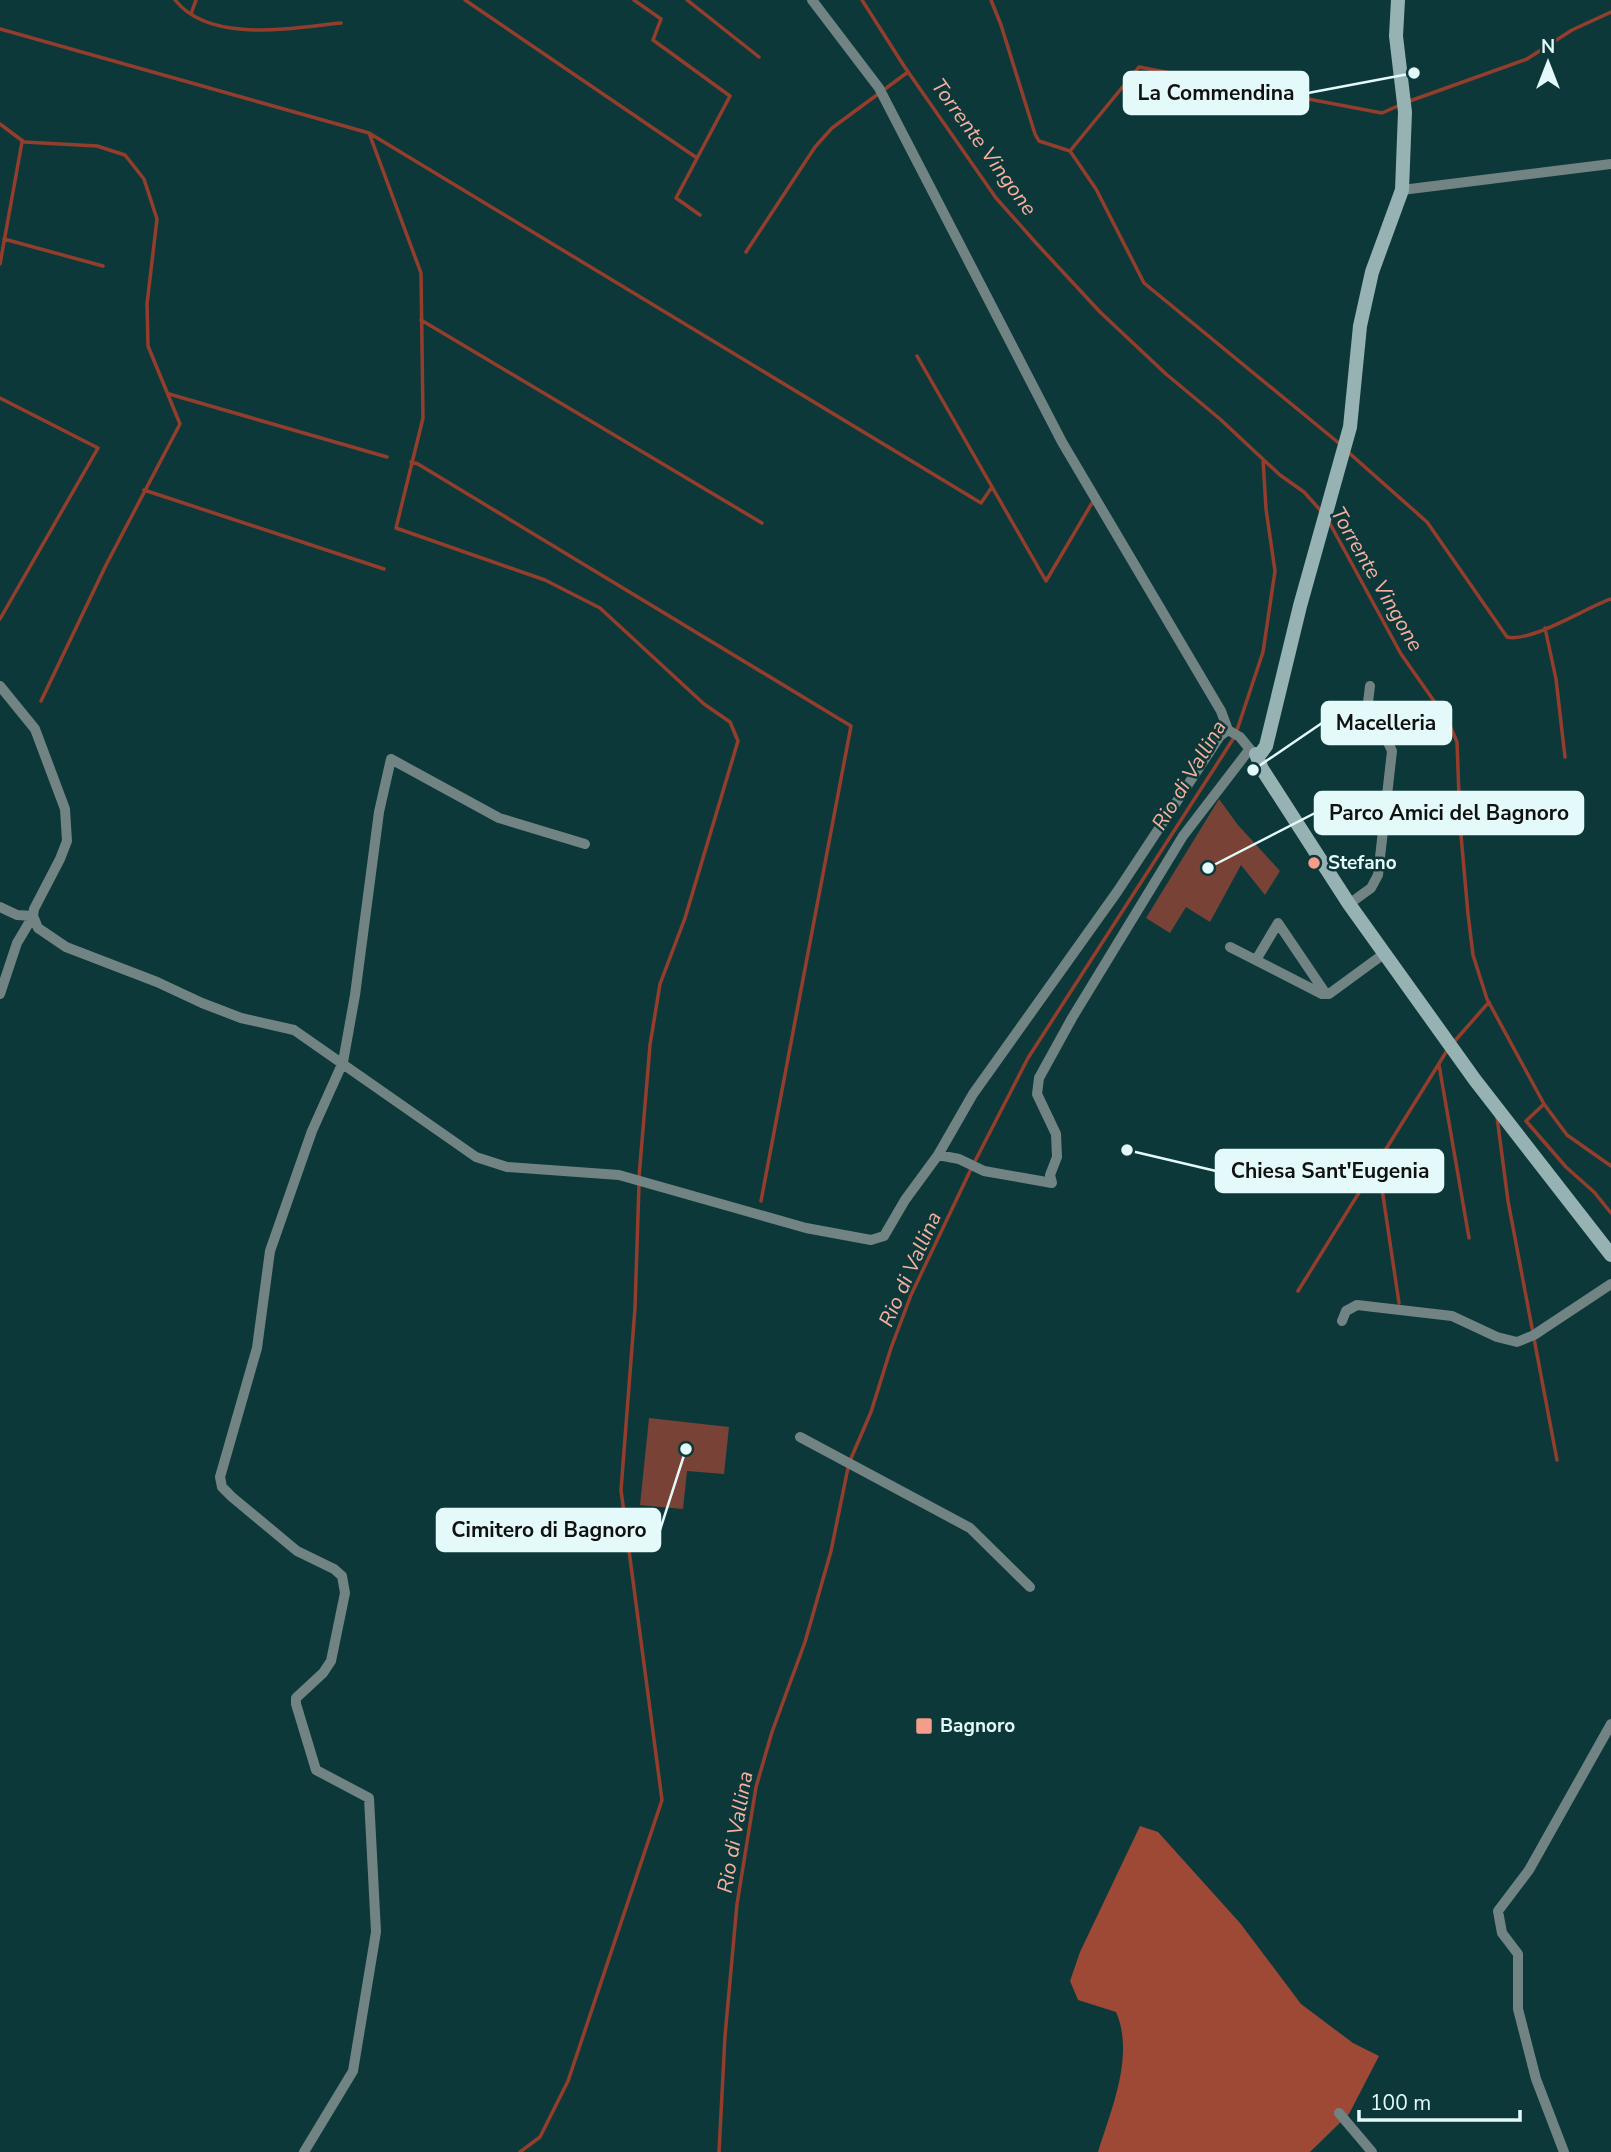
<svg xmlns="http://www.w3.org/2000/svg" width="1611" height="2152" viewBox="0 0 1611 2152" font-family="'Nunito Sans',sans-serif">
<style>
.green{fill:#794236}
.forest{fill:#9e4836}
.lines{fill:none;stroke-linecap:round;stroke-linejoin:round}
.stream{stroke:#933e2d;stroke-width:3.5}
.street{stroke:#728384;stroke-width:10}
.secondary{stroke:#96b2b2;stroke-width:14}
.poi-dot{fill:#f49d8b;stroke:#0d3839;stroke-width:2.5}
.labels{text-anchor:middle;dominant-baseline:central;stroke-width:5;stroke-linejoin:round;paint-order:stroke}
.poi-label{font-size:19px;font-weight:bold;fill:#e4fafa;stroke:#0d3839;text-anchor:start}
.water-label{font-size:21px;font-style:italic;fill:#f9b09f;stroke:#0d3839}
.leader{fill:none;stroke:#e4fafa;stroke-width:2.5}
.callout-dot{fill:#e4fafa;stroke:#0d3839;stroke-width:2.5}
.callout{fill:#e4fafa;stroke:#e4fafa;stroke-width:2.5}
.callout-label{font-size:21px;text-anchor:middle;font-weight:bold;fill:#111}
</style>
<rect width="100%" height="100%" fill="#0d3839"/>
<path class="green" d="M1219,799l19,26 42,46 -15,24 -24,-30 -31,57 -24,-15 -16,26 -24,-15z
M649,1418l80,9 -5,47 -37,-3 -4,38 -43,-4z"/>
<path class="forest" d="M1140,1826l18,6 82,91 61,81 52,39 26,13 -30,58 -39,38h-212c13,-42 37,-97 18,-140l-38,-12 -8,-19 10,-29z"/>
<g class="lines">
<path class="stream" d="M175,0c35,44 117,28 166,23
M465,0l232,158
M634,0l27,19 -8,21 77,56 -54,102 24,17
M687,0l72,57
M862,0l42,66 92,132 41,46 63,68 66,62 54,45 60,56 24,17 17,19
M991,0l10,25 34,109 4,7 31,10 26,38 48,94 196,161
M191,14l5,-14
M0,29l369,104 612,370 11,-16
M1407,102l120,-43 45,-29 39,-18
M0,124l24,18 73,4 28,9 19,24 13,40 -10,85 1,42 32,78 -74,141 -65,136
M369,133l52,140 2,145 -27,110 149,52 55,28 104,96 26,18 8,19 -53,177 -25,66 -10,61 -11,132
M1070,151l69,-84 243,46 18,-8
M4,239l99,27
M746,252l69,-105 17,-19 76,-56
M0,264l22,-122
M421,320l341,203
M917,356l129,225 46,-78
M169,394l218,63
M0,398l98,50 -98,171
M1348,452l79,70 80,115c24,6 80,-30 104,-38
M411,462l7,2 433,262 -90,475
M144,490l240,79
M1328,520l73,134 47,67 9,21 3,82 8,90 5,41 14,44 57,105 23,31 44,31
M1545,628l11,51 9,78
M1453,1043l36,-41
M1439,1065l30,173
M1544,1104l-18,17 40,46 28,25 17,21
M1497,1117l11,84 49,259
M1378,1162l21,141
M1298,1291l150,-242
M520,2152l20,-15 28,-56 94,-281 -41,-310 14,-182 4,-124
M719,2152l6,-116 12,-132 19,-117 16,-55 33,-90 26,-91 18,-88 22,-51 20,-64 20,-53 60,-126 57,-111 207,-322 28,-84 12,-81 -9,-62 -3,-50"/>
<path class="street" d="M812,0l67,88 183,354 159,269 7,19
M1402,190l209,-26
M0,686l35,43 30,80 2,32 -7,18 -26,50 -1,7 5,12 28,19 91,35 45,21 39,15 53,12 182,127 31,10 112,8 187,53 65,12 13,-4 21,-36 33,-45 35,-61 144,-202 103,-156 8,-6
M1228,730l12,7 13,16
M1349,904l22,-16 7,-13 14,-124 -6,-13 -20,-19 4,-33
M0,907l17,8 16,1
M1230,947l92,47h7l56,-41
M1256,960l22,-37 48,71
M0,994l17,-51 16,-27
M938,1155l21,4 25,12 68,12 -2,-8 7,-18 -1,-23 -19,-40 2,-16 33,-60 111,-182 66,-86
M1342,1321l4,-10 11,-6 95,11 45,21 20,5 17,-7 77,-51
M800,1437l170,91 60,59
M1339,2113l33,39
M304,2152l49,-81 23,-139 -7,-134 -53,-28 -20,-66v-6l27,-25 8,-12 14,-68 -3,-17 -8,-7 -37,-18 -65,-54 -10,-10 -2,-10 37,-129 13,-97 42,-120 31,-69 12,-67 24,-183 12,-53 108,59 86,26
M1564,2152l-28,-73 -18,-70v-55l-16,-21 -4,-22 31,-41 82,-146"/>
<path class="secondary" d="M1398,0l-2,36 9,76 -3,78 -30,82 -12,54 -10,101 -50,179 -34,140 -5,7 -5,1 6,15 87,135 126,176 136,175"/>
</g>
<g class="poi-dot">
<circle cx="1314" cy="863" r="7"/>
<rect x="915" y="1717" width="18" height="18" rx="3.5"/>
</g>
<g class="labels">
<g class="poi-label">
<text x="1328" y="863">Stefano</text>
<text x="940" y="1726">Bagnoro</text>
</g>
<g class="water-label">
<text transform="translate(984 147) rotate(54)">Torrente Vingone</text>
<text transform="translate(1377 579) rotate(60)">Torrente Vingone</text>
<text transform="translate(1189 775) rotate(-59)">Rio di Vallina</text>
<text transform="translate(910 1269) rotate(-66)">Rio di Vallina</text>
<text transform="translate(735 1832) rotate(-80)">Rio di Vallina</text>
</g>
</g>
<path class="leader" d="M1414 73L1308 93M1253 770L1322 723M1208 868L1315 813M1127 1150L1216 1171M686 1449L660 1530"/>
<g class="callout-dot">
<circle cx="1414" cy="73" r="7"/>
<circle cx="1253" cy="770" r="7"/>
<circle cx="1208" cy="868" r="7"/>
<circle cx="1127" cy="1150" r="7"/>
<circle cx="686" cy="1449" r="7"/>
</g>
<g class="callout">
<rect x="1124" y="72" width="184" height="42" rx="7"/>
<rect x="1322" y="702" width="129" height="42" rx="7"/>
<rect x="1315" y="792" width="268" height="42" rx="7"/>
<rect x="1216" y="1150" width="227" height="42" rx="7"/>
<rect x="437" y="1509" width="223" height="42" rx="7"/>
</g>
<g class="callout-label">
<text x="1216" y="100">La Commendina</text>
<text x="1386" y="730">Macelleria</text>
<text x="1449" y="820">Parco Amici del Bagnoro</text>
<text x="1330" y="1178">Chiesa Sant'Eugenia</text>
<text x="549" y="1537">Cimitero di Bagnoro</text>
</g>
<g transform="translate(1548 63)" stroke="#0d3839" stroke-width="5" paint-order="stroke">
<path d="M0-5L12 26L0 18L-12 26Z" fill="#e4fafa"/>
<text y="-10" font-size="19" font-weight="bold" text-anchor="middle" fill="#e4fafa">N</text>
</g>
<path d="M1359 2110v10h161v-10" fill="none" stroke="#e4fafa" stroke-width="3.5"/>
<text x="1370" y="2110" font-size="21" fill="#e4fafa" stroke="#0d3839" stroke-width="5" paint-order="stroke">100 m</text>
</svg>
